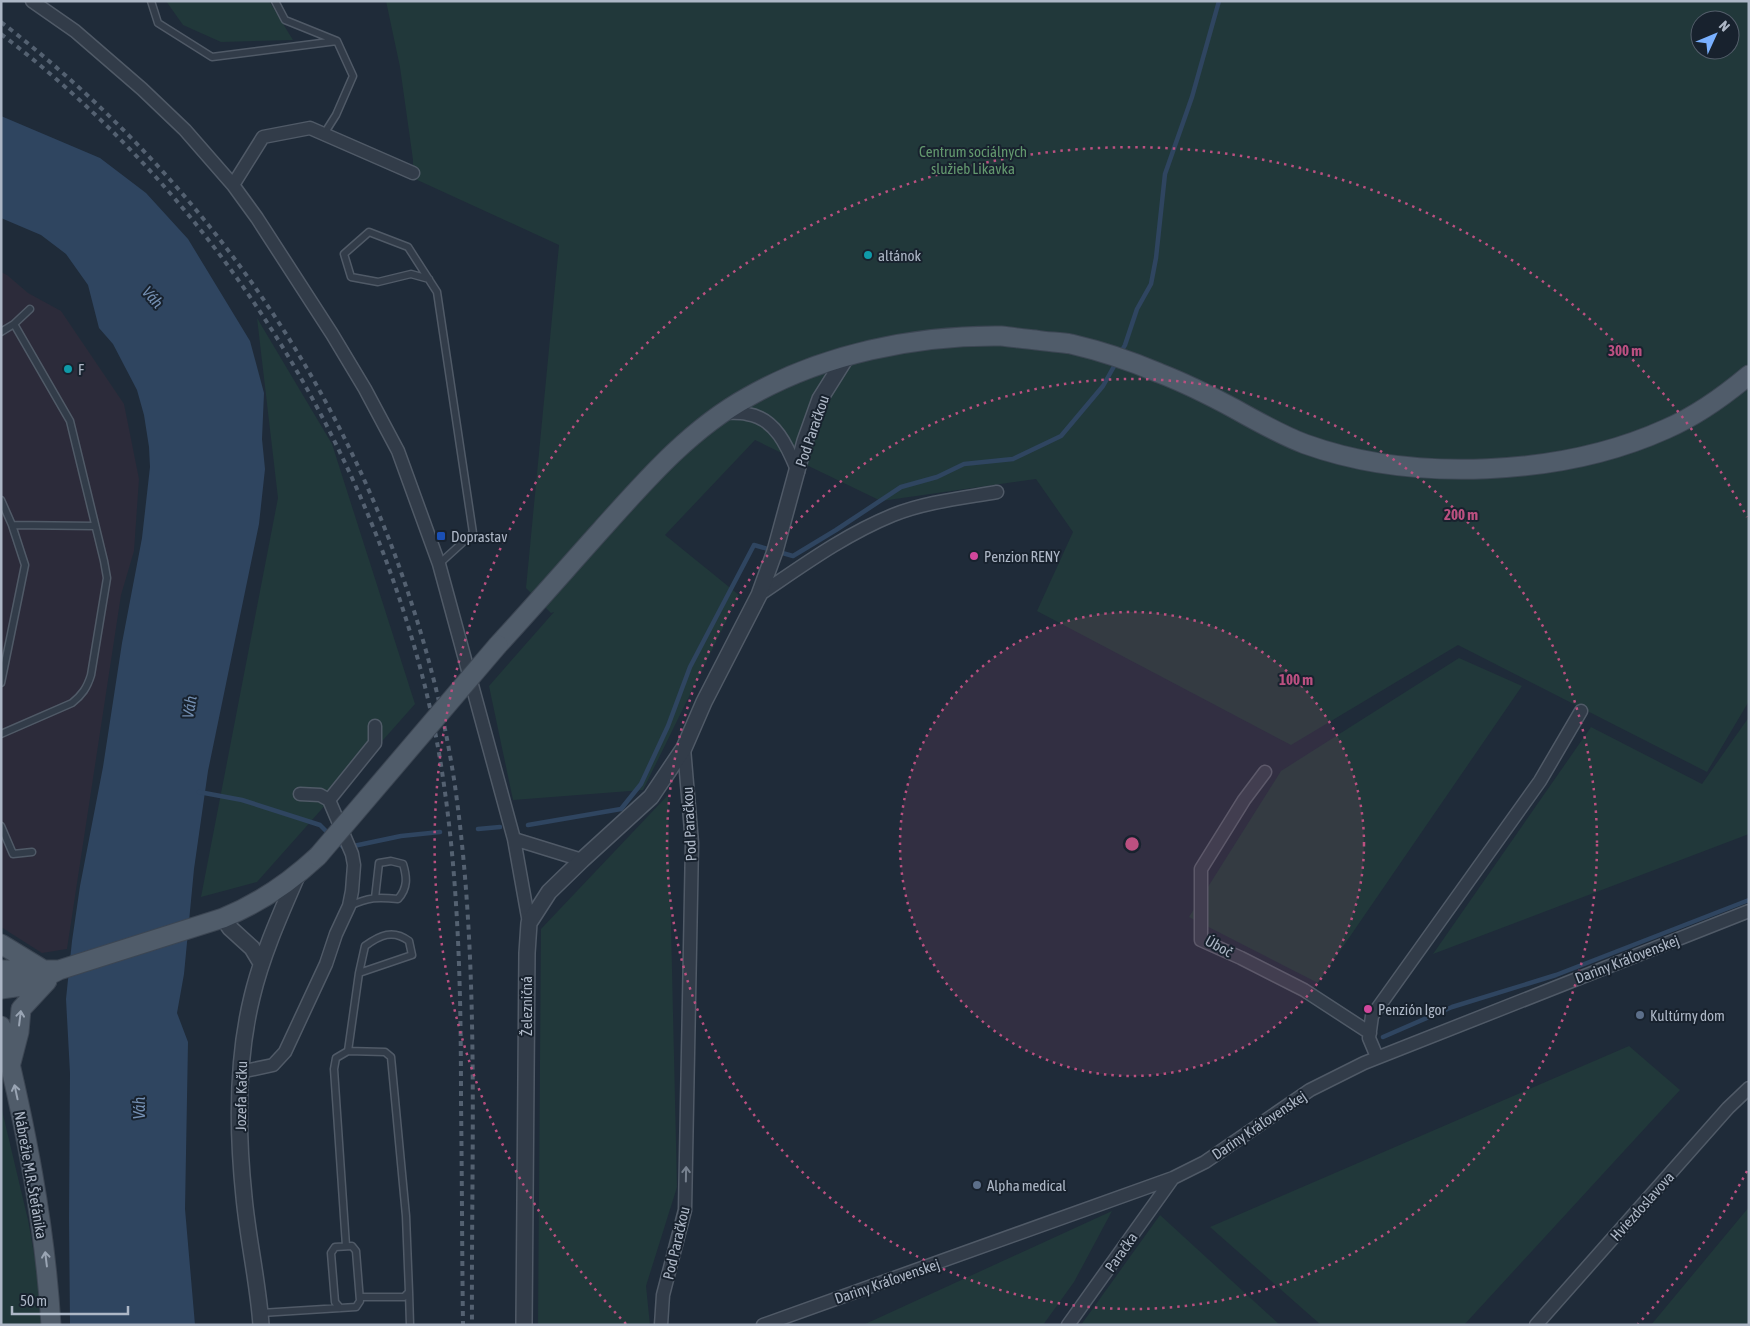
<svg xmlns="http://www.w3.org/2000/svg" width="1750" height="1326" viewBox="0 0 1750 1326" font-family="'Asap Condensed',sans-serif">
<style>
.medical{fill:#2c2b3a}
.green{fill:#21383a;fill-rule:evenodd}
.water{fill:#2f4560}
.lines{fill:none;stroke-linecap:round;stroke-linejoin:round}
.stream{stroke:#2f4560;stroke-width:4.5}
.service-casing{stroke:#505a67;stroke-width:9}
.minor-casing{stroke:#505a67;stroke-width:15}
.tertiary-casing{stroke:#505a67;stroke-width:18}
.primary-casing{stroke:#3c4653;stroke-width:21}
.service{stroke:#323c49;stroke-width:6}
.minor{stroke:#323c49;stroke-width:12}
.tertiary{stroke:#323c49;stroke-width:15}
.primary{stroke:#505c6a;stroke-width:19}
.rail{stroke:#546171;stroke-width:4;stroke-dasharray:5 5;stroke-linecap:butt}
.primary-bridge-casing{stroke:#3c4653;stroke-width:21;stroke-linecap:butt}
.primary-bridge{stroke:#505c6a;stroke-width:19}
.oneway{stroke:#9aa5b4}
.oneway2{stroke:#76808e}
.ring{fill:none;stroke:#bb5080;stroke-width:2.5;stroke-dasharray:2.5 5}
.culture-dot{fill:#0f9aa8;stroke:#18222e;stroke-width:2}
.transit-dot{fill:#1a4fb4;stroke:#18222e;stroke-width:2}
.hotel-dot{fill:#d1479c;stroke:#18222e;stroke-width:2}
.service-dot{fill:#5c6f8a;stroke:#18222e;stroke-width:2}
.labels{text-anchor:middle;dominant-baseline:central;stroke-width:4;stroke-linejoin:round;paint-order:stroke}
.park-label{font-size:15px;fill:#63986e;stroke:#18222e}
.poi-label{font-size:15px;fill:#adb7c6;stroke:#18222e;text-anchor:start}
.street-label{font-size:15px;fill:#adb7c6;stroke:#18222e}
.water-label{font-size:16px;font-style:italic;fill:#738eb1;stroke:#18222e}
.centre{fill:#bb5080;stroke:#18222e;stroke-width:2.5}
.ring-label{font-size:15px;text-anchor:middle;font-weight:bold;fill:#bb5080;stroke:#18222e;stroke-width:4;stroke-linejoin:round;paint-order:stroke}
</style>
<rect width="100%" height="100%" fill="#1f2b39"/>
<path class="medical" d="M1,272l6,3 21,18 33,18 63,93 15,75 -5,72 -13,44 -54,354 -25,4 -41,-26z"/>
<path class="green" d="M166,1h103l24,39 -72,2 -38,-17z
M386,1h1363v700l-42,71 -249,-127 -167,100 -254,-134 36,-79 -37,-53 -155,22 -126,-61 -90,95 74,60 -96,195 -130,10 -24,-114 65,-74 -3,1 -25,-25 33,-343 -146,-67v-18l-13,-93zM1700,20h30v30h-30z
M257,318l75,126 83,260 -158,178 -56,15 77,-399z
M1459,658l63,28 -204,297 -129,-66 92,-146z
M1749,717v117l-316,120 158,-227 111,57z
M668,795l9,392 -31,99 4,39h-112l3,-396z
M1629,1046l51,44 -216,235h-143l-111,-98z
M1,1106l27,114 10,56 4,49h-41z
M1749,1207v118h-98z
M1112,1211l-38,71 -31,43h-180z
M1160,1215l120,110h-199z"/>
<path class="water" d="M1,116l99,42 46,35 42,46 62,102 14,52 -2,46 3,30 -6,55 -51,247 -14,98 -10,105 -7,39 11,29 -3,167 10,116h-125l-1,-107 1,-145 -4,-74 6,-58 8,-55 23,-119 19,-124 20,-105 8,-71 -1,-20 -5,-32 -7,-25 -24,-46 -14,-16 -11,-43 -22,-31 -25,-19 -40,-17z"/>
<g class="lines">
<path class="stream" d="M1120,354l5,-9 12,-36 14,-25 5,-26 9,-84 27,-77 27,-96
M199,792l43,8 78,25 10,10
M528,825l93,-16 20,-25 27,-58 22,-59 64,-122 39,11 43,-26 65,-43 36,-10 27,-13 49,-5 48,-23 42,-50 14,-25
M478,829l22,-2
M336,840l8,8 57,-12 39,-4
M1383,1037l69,-30 104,-32 193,-75"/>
<g class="service-casing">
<path id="service" d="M151,1l7,22 54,34 125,-16
M275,1l10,19 52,21 16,35 -17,39 -12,19
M429,279l-18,-5 -33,8 -27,-5 -7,-23 25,-22 39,15 29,45 36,241 -34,31
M1,332l13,-8
M1,500l11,25
M1,683l24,-118 -13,-40 83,1
M1,734l71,-31c10,-8 15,-15 19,-28l16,-97 -3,-17 -34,-140 -56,-97 16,-15
M1,826l12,28 19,-2
M350,906c18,-9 28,-9 48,-7 10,-11 9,-22 5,-35l-12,-3 -12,2 -4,35
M348,1051l11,-78 6,-27c15,-11 28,-17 44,-5l3,14 -53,18
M346,1246l-12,-177 2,-11 12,-7 37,1 6,5 15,159 3,76 -5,5h-44
M409,1292l1,33
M261,1313l95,-6 4,-6 -4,-50 -4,-5 -17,1 -4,6 4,49 5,6"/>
</g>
<g class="minor-casing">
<path id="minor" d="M32,1l43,30 67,58 43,41 48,55 24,33 75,116 33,55 33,62 41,113 75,275 15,84
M233,185l30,-48 47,-9 103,45
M723,413c8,0 16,-1 24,1 29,4 41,34 51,58
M759,595c43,-29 85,-60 134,-80 32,-13 70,-17 104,-23
M1265,772l-21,28 -43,69v71l40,18 63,32 66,43
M329,800l46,-57v-17
M514,839l68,21
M1377,1057l-8,-19 3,-22 168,-235 41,-70
M240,1072l33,-7 12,-13 41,-88 10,-30 13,-28 3,-15 2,-26 -2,-11 -23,-54 -9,-5 -20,-1
M661,1325l2,-30 22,-85 7,-367 -8,-95
M763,1325l410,-147 32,-16 105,-72 54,-27 385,-152
M1068,1325l105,-147
M1536,1325l192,-217 21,-20"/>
</g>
<g class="tertiary-casing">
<path id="tertiary" d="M223,918l7,10 22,20 9,15
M261,1325c-3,-43 -13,-85 -17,-128 -7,-67 -8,-135 8,-200 10,-42 28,-82 45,-121
M524,1325l3,-372 2,-30 20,-31 33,-32 69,-63 33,-49 20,-46 55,-107 16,-44 30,-110 15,-42 27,-43"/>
</g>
<g class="primary-casing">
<path id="primary" d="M498,645c35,-38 69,-77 104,-116 44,-49 88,-100 146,-132 75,-43 167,-62 253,-61 11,1 23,3 35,4 11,2 24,2 35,4 30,7 60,17 88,29 26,10 52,23 76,36 23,13 46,26 70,35 108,39 257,32 361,-15 30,-13 58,-33 83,-54
M1,944l41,25
M1,970h57
M1,989l29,-4 29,-15 164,-52c37,-15 66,-35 95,-62
M1,1026c24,98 44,198 50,299
M11,1063l8,-31 2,-23 26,-28"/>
</g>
<use href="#service" class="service"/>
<use href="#minor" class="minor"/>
<use href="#tertiary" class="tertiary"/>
<use href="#primary" class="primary"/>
<path class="rail" d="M1,22c178,138 311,314 391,525 29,78 51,157 63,239 25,178 16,360 17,539
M1,34c176,135 305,314 383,521 28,75 49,151 60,230 15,105 17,211 17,316 1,75 1,149 2,224"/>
<g class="primary-bridge-casing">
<path id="primary-bridge" d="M318,856l180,-211"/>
</g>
<use href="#primary-bridge" class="primary-bridge"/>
</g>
<defs><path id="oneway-shaft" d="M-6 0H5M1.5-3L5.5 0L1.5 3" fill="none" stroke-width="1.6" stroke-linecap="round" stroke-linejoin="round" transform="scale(1.25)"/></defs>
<g class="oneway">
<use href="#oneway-shaft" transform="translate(20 1018) rotate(-83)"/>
<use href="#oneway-shaft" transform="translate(16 1092) rotate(-102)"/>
<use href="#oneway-shaft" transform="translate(46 1259) rotate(-97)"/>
</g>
<use class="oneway2" href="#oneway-shaft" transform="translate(686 1174) rotate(-89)"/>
<circle cx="1132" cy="844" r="232" fill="#bb5080" fill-opacity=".12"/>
<g class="ring">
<circle cx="1132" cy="844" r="232"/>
<circle cx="1132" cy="844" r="465"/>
<path d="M1747 1171A697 697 0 0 1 1638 1324M626 1324A697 697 0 1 1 1747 517"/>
</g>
<g class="culture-dot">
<circle cx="868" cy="255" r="5"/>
<circle cx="68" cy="369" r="5"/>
</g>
<rect class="transit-dot" x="436" y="531" width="10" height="10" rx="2.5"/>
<g class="hotel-dot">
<circle cx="974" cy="556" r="5"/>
<circle cx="1368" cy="1009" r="5"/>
</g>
<g class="service-dot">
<circle cx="1640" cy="1015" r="5"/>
<circle cx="977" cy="1185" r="5"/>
</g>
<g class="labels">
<g class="park-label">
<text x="973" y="151">Centrum sociálnych<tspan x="973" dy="17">služieb Likavka</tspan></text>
</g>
<g class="poi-label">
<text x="878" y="255">altánok</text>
<text x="78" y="369">F</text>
<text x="451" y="536">Doprastav</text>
<text x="984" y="556">Penzion RENY</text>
<text x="1378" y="1009">Penzión Igor</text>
<text x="1650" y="1015">Kultúrny dom</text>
<text x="987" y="1185">Alpha medical</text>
</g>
<g class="street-label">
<text transform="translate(812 431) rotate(-71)">Pod Paračkou</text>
<text transform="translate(689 824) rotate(-93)">Pod Paračkou</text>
<text transform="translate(1219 946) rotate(29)">Úboč</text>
<text transform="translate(1627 959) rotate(-21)">Dariny Kráľovenskej</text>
<text transform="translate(526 1006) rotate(-90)">Železničná</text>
<text transform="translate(241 1096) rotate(-89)">Jozefa Kačku</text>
<text transform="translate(1259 1125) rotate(-34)">Dariny Kráľovenskej</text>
<text transform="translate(31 1175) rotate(80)">Nábrežie M.R. Štefánika</text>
<text transform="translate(1642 1206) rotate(-48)">Hviezdoslavova</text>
<text transform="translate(676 1243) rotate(-77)">Pod Paračkou</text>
<text transform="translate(1121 1252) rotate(-55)">Paračka</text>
<text transform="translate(887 1281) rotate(-19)">Dariny Kráľovenskej</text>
</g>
<g class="water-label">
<text transform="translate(153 297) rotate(49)">Váh</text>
<text transform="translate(189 707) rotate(-80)">Váh</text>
<text transform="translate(139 1108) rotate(-90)">Váh</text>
</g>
</g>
<circle cx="1132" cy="844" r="8" class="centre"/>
<g class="ring-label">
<text x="1625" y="356">300 m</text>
<text x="1461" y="520">200 m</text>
<text x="1296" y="685">100 m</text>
</g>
<rect width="1750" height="1326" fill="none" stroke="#adb7c6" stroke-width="5"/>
<g transform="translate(1715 35) rotate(46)"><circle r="24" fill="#18222e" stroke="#545e6b"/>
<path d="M0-4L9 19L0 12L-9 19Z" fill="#79b0ff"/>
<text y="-8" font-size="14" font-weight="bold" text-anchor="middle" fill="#adb7c6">N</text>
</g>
<path d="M12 1306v8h116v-8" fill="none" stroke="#adb7c6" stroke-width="2.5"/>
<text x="20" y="1306" font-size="15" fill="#adb7c6" stroke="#18222e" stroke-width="4" paint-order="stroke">50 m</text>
</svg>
